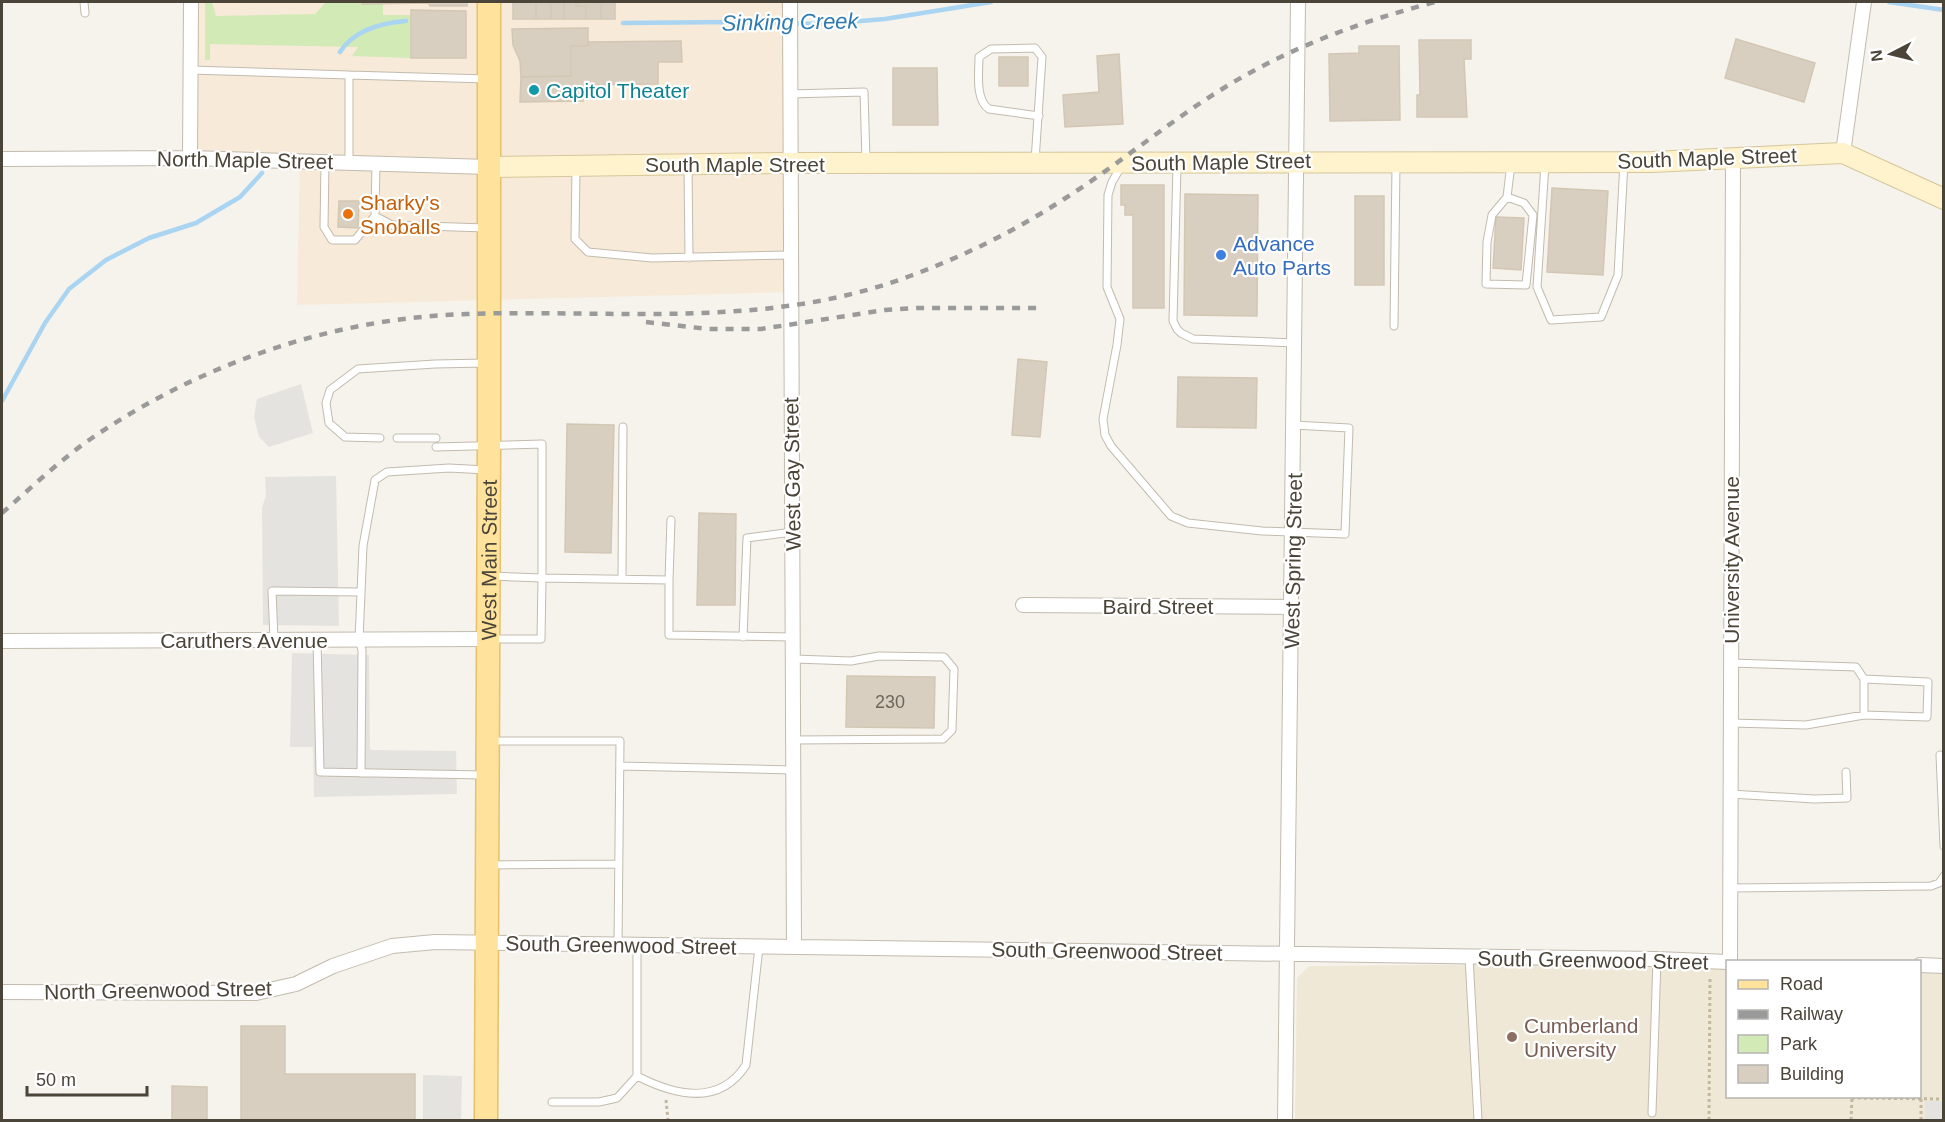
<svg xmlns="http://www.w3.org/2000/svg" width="1945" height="1122" viewBox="0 0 1945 1122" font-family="Arial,sans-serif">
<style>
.commercial{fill:#f7ead8}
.education{fill:#efe8d6}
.green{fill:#d2eab5}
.parking{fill:#e5e3e0}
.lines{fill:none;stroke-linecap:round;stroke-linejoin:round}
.stream{stroke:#a9d4f2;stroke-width:4.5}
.building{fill:#d8cfc1;stroke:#d3c7b4;stroke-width:1.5}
.lane-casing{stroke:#c2bbae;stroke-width:9}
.street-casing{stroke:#c2bbae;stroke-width:16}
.secondary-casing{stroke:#d6c79b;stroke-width:22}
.primary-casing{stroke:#e6c16a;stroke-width:25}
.path{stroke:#c4b79f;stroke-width:3;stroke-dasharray:3 3;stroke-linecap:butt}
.lane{stroke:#fff;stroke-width:7}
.street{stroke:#fff;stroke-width:14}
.secondary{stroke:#fff3cd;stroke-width:20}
.primary{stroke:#ffe39c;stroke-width:22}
.rail{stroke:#9a9a9a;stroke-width:4.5;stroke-dasharray:8 8;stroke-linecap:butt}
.culture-dot{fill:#0f9aa8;stroke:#fff;stroke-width:2}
.food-dot{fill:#e8710a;stroke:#fff;stroke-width:2}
.shop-dot{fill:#3f7fe0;stroke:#fff;stroke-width:2}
.education-dot{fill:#8d6e63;stroke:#fff;stroke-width:2}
.labels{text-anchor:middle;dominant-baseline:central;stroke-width:4.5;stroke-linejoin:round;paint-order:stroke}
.number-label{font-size:18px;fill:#6e675b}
.culture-label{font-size:21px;fill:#0d838f;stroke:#fff;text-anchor:start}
.street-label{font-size:21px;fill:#4b4439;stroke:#fff}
.food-label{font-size:21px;fill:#c56008;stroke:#fff;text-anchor:start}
.shop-label{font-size:21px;fill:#366cbe;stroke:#fff;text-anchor:start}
.education-label{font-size:21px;fill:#785e54;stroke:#fff;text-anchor:start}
.water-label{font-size:22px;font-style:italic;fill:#2e7ab2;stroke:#fff}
</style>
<rect width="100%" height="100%" fill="#f6f3ec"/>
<path class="commercial" d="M191,2h599l1,290 -494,13 3,-143 -110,-4z"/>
<path class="education" d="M1727,962l1,134h192v-128l23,2v150h-648l2,-142 12,-12z"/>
<path class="green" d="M212,2l4,14 99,-2 10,-11 37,-1v2l21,-1v12h28v43l-59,-2 6,-9 -148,-3v16h-5v-57z"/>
<path class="parking" d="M301,384l12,49 -44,14 -10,-10 -5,-20 3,-18z
M336,476l3,150 -76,-1 -1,-117 4,-13 -1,-18z
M292,653l77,2 1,95 86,1 1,43 -143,3 -1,-50h-23z
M423,1075l39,1 -1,44h-38z
M1925,1101h18v19h-18z"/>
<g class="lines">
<path class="stream" d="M1889,2l55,8
M623,23l106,-1 94,2 62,-5 106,-17
M340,52c14,-22 41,-29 66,-31
M2,401l43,-78 24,-34 37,-29 43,-22 47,-15 44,-26 22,-24"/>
</g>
<path class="building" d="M362,2h66v1l-66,1z
M428,2h39v4h-37z
M513,2h23v17h-23z
M536,2h15v17h-15z
M551,2h13v17h-13z
M564,2h12v4h10v13h-22z
M576,2h25v17h-15v-13h-10z
M601,2h14v17h-14z
M411,10l55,1v47h-55z
M588,28v18h-17v30l-50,1 -1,-16 -7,-16 -1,-16z
M1736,39l79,24 -11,39 -79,-24z
M1419,40h52v19h-7l3,58h-50v-22h3z
M681,41l1,21h-24v22l-75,1v16l-63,1 1,-25 50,-1v-30h17v-4z
M1359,46h40l1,74 -70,1 -1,-67 30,-1z
M1119,54l4,70 -58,3 -2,-32 36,-3 -2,-36z
M999,57h29v29h-29z
M893,68h44l1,57h-45z
M1121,185h43v123h-31v-93h-8v-10h-4z
M1552,188l56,3 -5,84 -56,-3z
M1185,194l73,1 -1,121 -73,-1z
M1355,196h29v89h-29z
M339,201h20l-1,27 -20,-1z
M1496,217l28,1 -3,52 -28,-2z
M1018,359l29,3 -7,75 -28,-2z
M1178,377l79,1 -1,50 -79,-1z
M567,424l47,1 -3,128 -46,-1z
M699,513l37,1 -1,91h-38z
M847,676l88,1 -1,51 -88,-1z
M241,1026h44v48h130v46h-174z
M172,1086l35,1v33h-35z"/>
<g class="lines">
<g class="lane-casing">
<path id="lane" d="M84,2l1,11
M190,70l159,5v88
M349,75l137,4
M790,94l74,-2 2,69
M1035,161l7,-104 -7,-9 -44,1 -12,8c0,16 -4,43 10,52l50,7
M325,162l-1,65 8,13h23l20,-24
M376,163l-1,53 17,9 94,3
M1545,164l-8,123 14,33 50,-3 17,-42 6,-113
M688,165l1,93
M1122,165l-10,17 -4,13 -1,92 13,32 -3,26 -14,74 2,16 6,11 60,70 17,7 74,8 83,3 4,-106 -55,-3
M1177,166l-4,155 4,8 4,4 12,6 102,4
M576,168l-1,71 13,13 64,6 138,-3
M1507,197l17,6 9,12 -7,70 -40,-1 1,-42 5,-27 15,-18 4,-33
M1394,326l2,-162
M380,438l-35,-1 -16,-14 -3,-20 4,-13 28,-21 77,-5 51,-1
M397,438h39
M436,447l106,-3v134l-51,-2
M622,578l1,-151
M669,580l2,-60
M743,637l4,-99 46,-6
M493,639h48l1,-61 127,2v55l125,2
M274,640l-2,-49 89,1
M317,640l3,132 164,3
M1730,663l126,4 8,12v36
M1730,723l76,2 58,-10 63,2 1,-35 -64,-3
M793,740l150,-1 9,-9 2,-61 -10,-12 -65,-1 -28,5 -57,-2
M491,741h129l-2,204
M1940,755l4,91
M620,766l173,4
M361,773l1,-123 -3,-10 4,-94 12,-66 12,-8 62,-4 37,2
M1730,794l84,5 33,-1 -1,-26
M491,865l128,-1
M1729,888l202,-2 8,-3 5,-7
M1469,957l9,163
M637,1076c37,19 82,31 109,-11l13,-118
M552,1102h47l18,-4 20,-22v-131
M1652,1113l5,-154"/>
</g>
<g class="street-casing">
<path id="street" d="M790,2l4,945
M1843,153l21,-151
M190,158l1,-156
M2,159l188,-1 299,9
M1023,605l269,2
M2,641l485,-2
M1730,962l3,-805
M1920,965l24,1
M2,992l254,1 40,-9 37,-18 59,-20 43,-4 1222,17 71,3
M1285,1120l13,-1118"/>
</g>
<g class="secondary-casing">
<path id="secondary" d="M489,167l300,-4 863,-1 191,-9 101,46"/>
</g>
<g class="primary-casing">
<g id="primary">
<path id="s1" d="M486,1120l3,-675v-443"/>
</g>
</g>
<path class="path" d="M1852,1098l92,1
M666,1100l2,20
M1709,1120l1,-144
M1851,1120l1,-22
M1921,1120v-21"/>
<use href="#lane" class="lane"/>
<use href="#street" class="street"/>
<use href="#secondary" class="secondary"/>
<use href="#primary" class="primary"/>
<path class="rail" d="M646,322l62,7h53l124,-19 32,-2h121
M2,513c29,-25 58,-53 90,-75 110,-75 242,-120 375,-124 148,-5 300,16 443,-38 54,-20 105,-45 154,-77 57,-36 109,-81 168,-116 64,-38 131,-62 203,-81"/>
</g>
<circle class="culture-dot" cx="534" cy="90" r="6"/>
<circle class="food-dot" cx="348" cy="214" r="6"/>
<circle class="shop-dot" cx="1221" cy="255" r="6"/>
<circle class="education-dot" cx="1512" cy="1037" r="6"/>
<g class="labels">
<g class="number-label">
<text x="890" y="702">230</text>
</g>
<g class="culture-label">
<text x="546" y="90">Capitol Theater</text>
</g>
<g class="street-label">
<text transform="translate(1707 158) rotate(-2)">South Maple Street</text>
<text transform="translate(245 160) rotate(1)">North Maple Street</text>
<text transform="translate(1221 162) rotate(-1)">South Maple Street</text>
<text x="735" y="164">South Maple Street</text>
<text transform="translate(792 474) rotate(-91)">West Gay Street</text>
<text transform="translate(1731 560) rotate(-90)">University Avenue</text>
<text stroke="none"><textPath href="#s1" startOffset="560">West Main Street</textPath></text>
<text transform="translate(1293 561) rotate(-89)">West Spring Street</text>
<text x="1158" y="606">Baird Street</text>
<text x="244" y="640">Caruthers Avenue</text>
<text transform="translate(621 945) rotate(1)">South Greenwood Street</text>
<text transform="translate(1107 951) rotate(1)">South Greenwood Street</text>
<text transform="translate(1593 960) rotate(1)">South Greenwood Street</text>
<text transform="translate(158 990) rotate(-1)">North Greenwood Street</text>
</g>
<g class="food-label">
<text x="360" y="202">Sharky's<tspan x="360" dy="24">Snoballs</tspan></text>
</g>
<g class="shop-label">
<text x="1233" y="243">Advance<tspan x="1233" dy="24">Auto Parts</tspan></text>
</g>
<g class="education-label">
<text x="1524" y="1025">Cumberland<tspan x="1524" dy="24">University</tspan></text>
</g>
<g class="water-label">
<text transform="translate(790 22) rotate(-1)">Sinking Creek</text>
</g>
</g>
<rect width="1945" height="1122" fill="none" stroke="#4b4439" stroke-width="6"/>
<rect x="1726" y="960" width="195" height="138" fill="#ffffff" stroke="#b7b4b0" stroke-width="1.5"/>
<rect x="1738" y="980" width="30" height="9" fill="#ffe39c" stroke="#b7b4b0" stroke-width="1.5"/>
<text x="1780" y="990" font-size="18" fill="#4b4439">Road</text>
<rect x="1738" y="1010" width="30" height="9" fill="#9a9a9a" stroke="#b7b4b0" stroke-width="1.5"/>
<text x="1780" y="1020" font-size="18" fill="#4b4439">Railway</text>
<rect x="1738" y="1035" width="30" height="18" fill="#d2eab5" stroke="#b7b4b0" stroke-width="1.5"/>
<text x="1780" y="1050" font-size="18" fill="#4b4439">Park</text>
<rect x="1738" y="1065" width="30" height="18" fill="#d8cfc1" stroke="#b7b4b0" stroke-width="1.5"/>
<text x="1780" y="1080" font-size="18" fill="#4b4439">Building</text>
<g transform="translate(1891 54) rotate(263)" stroke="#ffffff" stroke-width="4.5" paint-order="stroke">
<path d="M0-4.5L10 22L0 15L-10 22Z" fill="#4b4439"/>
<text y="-9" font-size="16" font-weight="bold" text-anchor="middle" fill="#4b4439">N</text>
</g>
<path d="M27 1086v9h120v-9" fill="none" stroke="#4b4439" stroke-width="3"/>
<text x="36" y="1086" font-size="18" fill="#4b4439" stroke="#ffffff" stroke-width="4.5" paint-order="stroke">50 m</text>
</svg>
